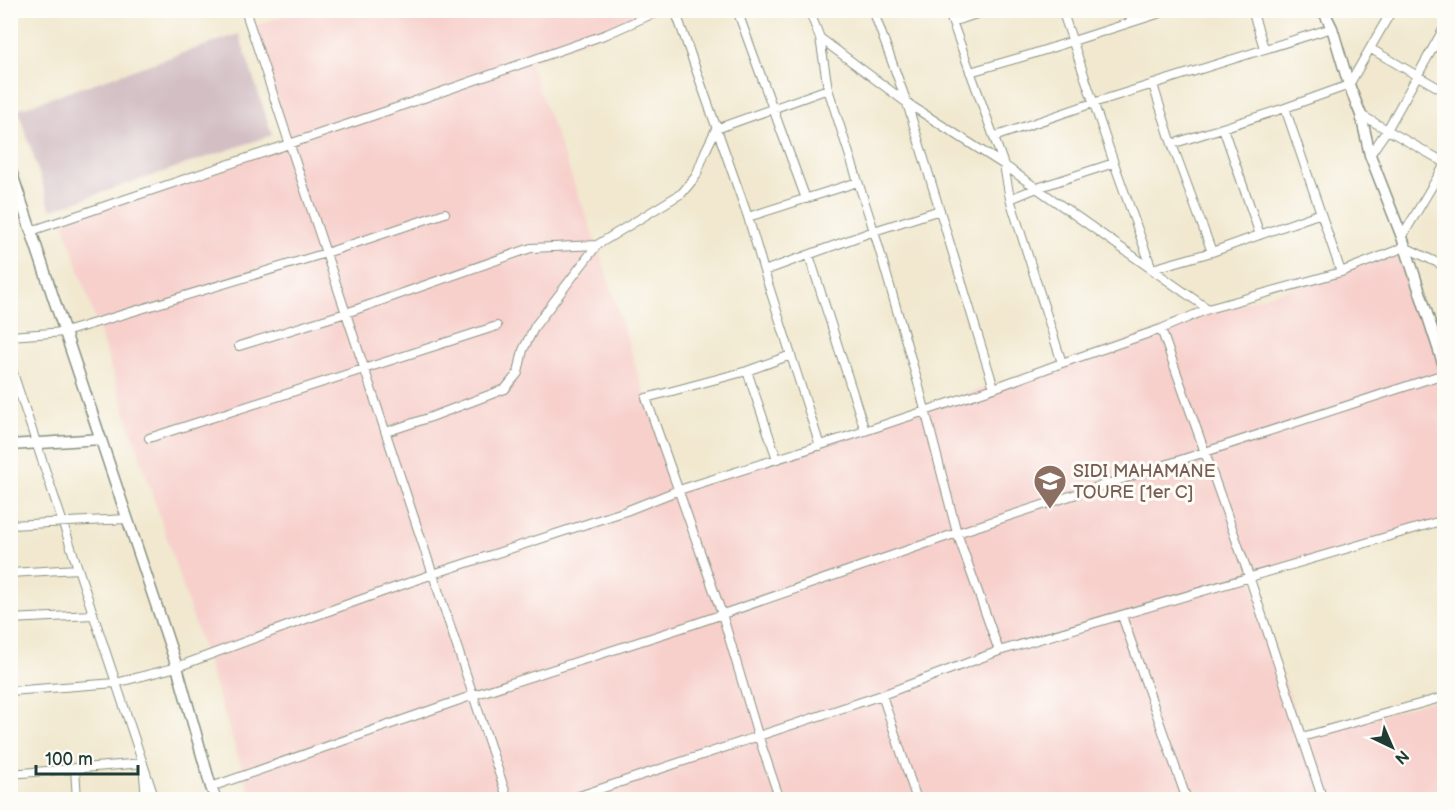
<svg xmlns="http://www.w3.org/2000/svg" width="1455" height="810" viewBox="0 0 1455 810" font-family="'Balsamiq Sans',sans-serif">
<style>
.built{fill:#f7d0cc}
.industrial{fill:#d2bec3}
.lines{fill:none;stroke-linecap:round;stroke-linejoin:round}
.minor-casing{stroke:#889282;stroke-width:10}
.tertiary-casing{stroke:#889282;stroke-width:13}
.minor{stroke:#fff;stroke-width:8}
.tertiary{stroke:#fff;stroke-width:10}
.labels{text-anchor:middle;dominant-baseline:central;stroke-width:6;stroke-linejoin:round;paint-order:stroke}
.education-label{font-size:18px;fill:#785e54;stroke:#fdfcf7;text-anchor:start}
</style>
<rect width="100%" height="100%" fill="#fdfcf7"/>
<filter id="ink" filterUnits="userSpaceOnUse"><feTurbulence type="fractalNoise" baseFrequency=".0167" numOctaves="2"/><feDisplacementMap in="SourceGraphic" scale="12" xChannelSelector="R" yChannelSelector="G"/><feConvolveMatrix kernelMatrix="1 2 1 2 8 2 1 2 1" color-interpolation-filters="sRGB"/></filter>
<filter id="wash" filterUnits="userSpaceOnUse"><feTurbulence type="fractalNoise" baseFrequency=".008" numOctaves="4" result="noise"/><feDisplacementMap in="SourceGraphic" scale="24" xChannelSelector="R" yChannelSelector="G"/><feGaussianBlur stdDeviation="1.35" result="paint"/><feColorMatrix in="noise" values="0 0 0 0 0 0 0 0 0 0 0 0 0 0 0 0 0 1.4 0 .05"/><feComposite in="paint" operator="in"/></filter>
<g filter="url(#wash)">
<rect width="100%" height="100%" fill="#f1e8cf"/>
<path class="built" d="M301,10l360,1 -132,51 68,183 49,153 32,92 483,-161 240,-76 43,120v147l-194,56 53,161 141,-40v102h-1192l-189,-578 226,-78 -38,-116z"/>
<path class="industrial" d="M239,34l33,101 -221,75 -33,-101z"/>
</g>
<g filter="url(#ink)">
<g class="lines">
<g class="minor-casing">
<path id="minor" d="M245,10l263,790
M675,10l73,207 16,54 56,175
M737,10l69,189
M809,10l11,28 8,51 46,142 44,152 39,150 42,118
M873,10l34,93 87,285
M948,10l56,155 6,34 52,164
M1062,10l52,153 38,106 60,-17 109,-39
M1128,10l4,12
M1252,10l12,38
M952,22l37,-12
M820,38l87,65 97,62 204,144
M1371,49l73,42
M970,72l59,-17 141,-45
M1153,85l19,59 40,108
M1285,108l56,164
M1361,115l83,47
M1223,128l37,107
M994,137l99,-34 239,-75
M1172,144l113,-36 64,-23 43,-75
M1370,155l17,-25 57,-102
M1010,199l27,-11 77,-25
M10,202l12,-1
M748,217l110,-35
M31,231l350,-118 226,-79 54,-24
M1402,237l42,-71
M809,255l56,176
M764,271l110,-40 66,-21
M1161,329l88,247 74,224
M10,336l55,-4 261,-79 119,-40
M239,346l107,-33 185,-65 66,-3
M10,364l145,436
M747,371l30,88
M386,432l45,-15 74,-28 13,-16 5,-23 12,-24 62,-81 85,-52 14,-17 9,-24 11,-23 112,-40
M149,438l348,-112
M10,525l117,-6
M10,573l68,-4
M1122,616l65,184
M10,619l83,-4
M10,691l106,-8 61,-16 129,-48 127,-45 193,-63 53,-21 186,-59 129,-43 68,-25 99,-34 47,-20 133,-37 64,-25 39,19
M882,695l35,105
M1302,737l142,-40
M75,768l2,32
M10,774l133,-11 3,37
M211,787l263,-92 220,-71 263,-91 487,-159
M567,800l315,-105 117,-44 445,-131
M780,800l-22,-65 -36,-121 -76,-216 101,-27 44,-16"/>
</g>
<g class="tertiary-casing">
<path id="tertiary" d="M1323,10l9,18 17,57 12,30 9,40 32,82 42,129
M10,168l167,499 34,120 5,13
M10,445l91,-6"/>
</g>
<use href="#minor" class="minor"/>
<use href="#tertiary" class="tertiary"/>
</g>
</g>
<defs>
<g id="school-pin" transform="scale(1.725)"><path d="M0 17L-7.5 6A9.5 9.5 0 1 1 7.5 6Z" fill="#8d6e63" stroke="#fdfcf7"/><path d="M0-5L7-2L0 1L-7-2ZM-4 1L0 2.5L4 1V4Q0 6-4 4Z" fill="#fff"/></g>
</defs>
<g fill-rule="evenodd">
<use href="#school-pin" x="1050" y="481"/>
</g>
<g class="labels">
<g class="education-label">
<text x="1073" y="471">SIDI MAHAMANE<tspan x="1073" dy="21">TOURE [1er C]</tspan></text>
</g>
</g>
<rect width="1455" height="810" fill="none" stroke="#fdfcf7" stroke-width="36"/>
<g transform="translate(1392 747) rotate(136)" stroke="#fdfcf7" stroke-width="4.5" paint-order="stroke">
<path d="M0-4.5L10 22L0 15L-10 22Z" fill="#1f3d34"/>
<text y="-9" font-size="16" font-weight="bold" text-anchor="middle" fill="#1f3d34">N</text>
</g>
<path d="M36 765v9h102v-9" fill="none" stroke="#1f3d34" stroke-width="3"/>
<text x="45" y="765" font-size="18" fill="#1f3d34" stroke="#fdfcf7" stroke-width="4.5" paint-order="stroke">100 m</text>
</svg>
